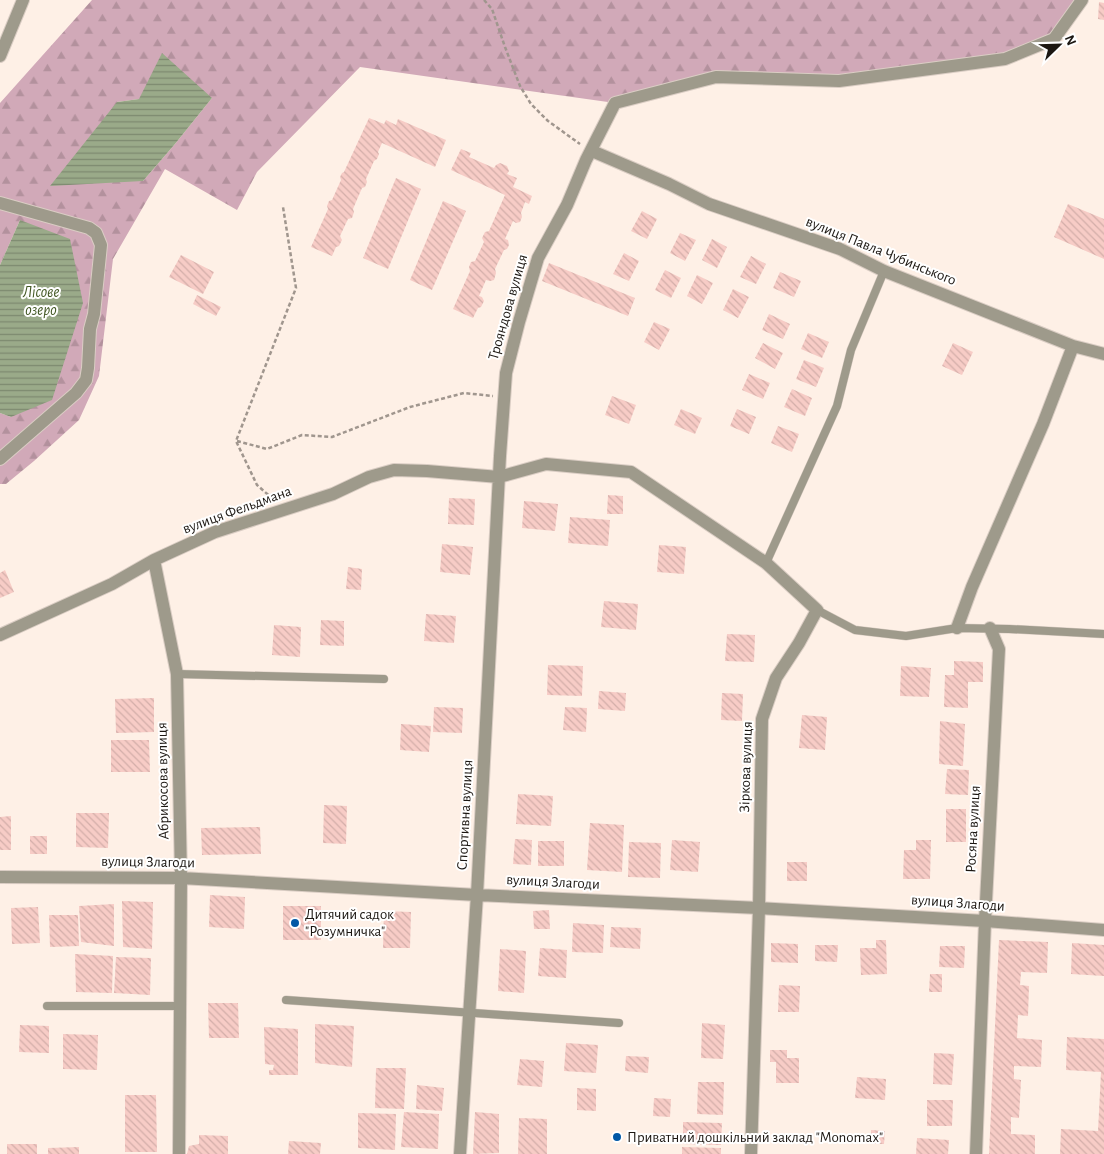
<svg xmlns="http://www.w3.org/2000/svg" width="1104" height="1154" viewBox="0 0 1104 1154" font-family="'Alegreya Sans',sans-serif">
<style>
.forest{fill:url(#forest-firs);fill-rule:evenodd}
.water{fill:url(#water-rules)}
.building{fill:url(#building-back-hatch)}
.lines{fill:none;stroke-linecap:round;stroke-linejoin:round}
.service-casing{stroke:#dacdc4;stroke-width:9}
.minor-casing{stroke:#dacdc4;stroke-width:14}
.path{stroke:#a0968e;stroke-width:2.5;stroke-dasharray:4 2.5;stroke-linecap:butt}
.service{stroke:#9e9a8b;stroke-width:8}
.minor{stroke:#9e9a8b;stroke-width:12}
.poi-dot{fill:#0158a6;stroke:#fff;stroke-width:2}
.labels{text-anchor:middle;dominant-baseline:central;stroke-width:4;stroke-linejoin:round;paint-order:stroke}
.street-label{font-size:15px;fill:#1c1712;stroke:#fff}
.poi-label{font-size:15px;fill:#1c1712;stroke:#fff;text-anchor:start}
.water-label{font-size:16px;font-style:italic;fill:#445926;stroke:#fff}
</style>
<defs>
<pattern id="forest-firs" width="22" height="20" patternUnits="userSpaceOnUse" patternTransform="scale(1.25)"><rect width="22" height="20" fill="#d1a9b8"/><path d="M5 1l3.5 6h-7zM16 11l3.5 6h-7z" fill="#b3919d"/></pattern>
<pattern id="water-rules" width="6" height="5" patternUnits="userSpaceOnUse" patternTransform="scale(1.25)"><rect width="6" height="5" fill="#9aaa89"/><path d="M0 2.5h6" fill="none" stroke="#7d896f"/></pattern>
<pattern id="building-back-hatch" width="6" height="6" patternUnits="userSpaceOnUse" patternTransform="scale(1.25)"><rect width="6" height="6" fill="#f7ccc6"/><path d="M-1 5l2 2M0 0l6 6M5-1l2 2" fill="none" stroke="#d3aea9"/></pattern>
</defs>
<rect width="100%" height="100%" fill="#fef0e6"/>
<path class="forest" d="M92,0h990l-28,39 -49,20 -166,22 -123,-4 -101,26 -255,-36 -103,105 -20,38 -72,-41 -52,90 -14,117 -20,44 -45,41 -28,23h-6v-71l11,4 9,-197 -20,45v-162zM212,98l-37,46 -32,37 -26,-79 22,-3z"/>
<path class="water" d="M162,53l50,45 -37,46 -32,37 -93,5 67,-84 22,-3z
M20,220l50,19 13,64 -31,97 -41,17 -11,-4v-148z"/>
<path class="building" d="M1099,2l5,1v17l-6,-1z
M369,118l15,6 2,-4 10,5 2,-6 48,21 -11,27 -53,-24 -4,9 1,2 -2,5 -3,2 -8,18 1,3 -2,5 -3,1 -9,21 1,3 -2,6 -4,1 -8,17 2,4 -3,6 -3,1 -4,9 -21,-9 17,-38 -1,-3 2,-5 3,-1 9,-20 -1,-3 2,-4 2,-1z
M461,149l10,4 -2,4 25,11 2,-3 4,-2 7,3 2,5 -2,3 10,4 -4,9 19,9 -3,8 -4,-2 -4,11 1,4 -2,5 -4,1 -3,-2 -8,18 3,1 1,5 -2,4 -3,1 -9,19 1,4 -2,7 -4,1 -4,-1 -7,16 3,1 2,4 -3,6 -3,1 -5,10 -20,-9 17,-38 -1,-4 2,-5 4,-1 9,-19 -2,-4 3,-6 4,-1 16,-36 -54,-25z
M396,178l25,11 -33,80 -25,-11z
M443,201l23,10 -34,79 -22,-10z
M1068,204l36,15v40l-50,-22z
M642,211l15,8 -10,20 -16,-8z
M680,233l16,7 -11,21 -15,-8z
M712,239l15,8 -10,21 -15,-8z
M624,253l15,8 -10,20 -16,-7z
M181,255l33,17 -11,22 -34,-17z
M751,256l15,8 -10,20 -16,-7z
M549,263l86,35 -7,18 -86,-35z
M665,270l16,8 -10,20 -16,-8z
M780,272l21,9 -7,16 -21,-9z
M697,275l16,8 -11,21 -15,-8z
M733,289l16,8 -11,21 -15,-8z
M197,295l24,12 -5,9 -23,-12z
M769,314l21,10 -7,15 -21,-9z
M654,322l16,7 -11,21 -15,-8z
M808,333l21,9 -7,16 -21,-9z
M763,343l20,10 -8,16 -20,-11z
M953,343l20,9 -11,23 -20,-9z
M804,360l20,8 -8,19 -20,-8z
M749,374l21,9 -7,16 -21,-9z
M792,389l20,9 -7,18 -21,-9z
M612,396l24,9 -7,19 -24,-9z
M681,409l21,9 -7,16 -21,-9z
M737,409l19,8 -7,17 -19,-8z
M778,426l21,8 -7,18 -21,-9z
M608,495l15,1v18h-16z
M449,498l26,1 -1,26 -26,-1z
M524,501l34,3 -3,27 -33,-3z
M570,517l40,3 -2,26 -40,-3z
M442,544l31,3 -3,28 -30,-3z
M659,545l27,2 -2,27 -27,-2z
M348,567l14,2 -1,21 -15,-1z
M5,570l9,22 -14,6v-25z
M604,601l34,3 -2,26 -35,-3z
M426,614l30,2 -2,27 -30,-2z
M321,620l23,1v25l-24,-1z
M274,625l27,2 -1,30 -28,-2z
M727,634l28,1 -1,27 -29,-1z
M954,661l29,1v20h-15v26l-24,-1 1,-32h9z
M548,665l35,1 -1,30 -35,-1z
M901,666l30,2 -2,29 -29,-1z
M599,691l27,2 -1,18 -27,-2z
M722,693l21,1 -1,27 -21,-1z
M154,698v34l-38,1 -1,-34z
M434,707l29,1 -1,25 -29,-1z
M565,707l22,1 -1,24 -23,-2z
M802,715l25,2 -2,33 -26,-2z
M940,721l25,3 -2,42 -24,-2z
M401,724l30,2 -2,26 -29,-2z
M111,740h38l1,32h-39z
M947,769l22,1 -1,25 -23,-1z
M518,794l35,2 -2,30 -35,-2z
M324,805l23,1 -1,38 -23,-1z
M946,809h20v33h-20z
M76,813h33l-1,35 -32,-1z
M11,816v34h-11v-33z
M590,823l34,2 -2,47 -35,-2z
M260,827l1,27 -59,1 -1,-27z
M30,836h17v18h-17z
M515,839l17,1 -1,25 -18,-1z
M672,840l28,2 -2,30 -28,-2z
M916,840h15l-1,39h-27l1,-29h12z
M538,841h26v25h-26z
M629,842l32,1 -1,35 -32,-1z
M787,862h20v19h-20z
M210,895l35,2 -1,32 -35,-2z
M122,901l31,1 -1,47 -29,-2z
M114,904v42l-33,-4 -2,-36z
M283,906h38v34h-38z
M38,907l2,36 -28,1 -1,-36z
M549,910l1,19h-16l-1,-18z
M384,911l27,1 -1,36h-27z
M49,915h29l1,31 -29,1z
M573,923l31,2 -1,28 -31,-1z
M611,927l30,1 -1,21 -30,-2z
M876,940h10l1,34 -26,1 -1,-27h16z
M999,940l49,2 -1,31 -26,-1 -1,13 9,1 -1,30 -10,-1 -1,23 25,2 -1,27 -27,-1v13l7,1 -2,38 -8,-1v17l24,1v19h-46z
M771,943l27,1v19l-27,-1z
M1072,943l32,2v31l-33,-2z
M815,945h23l-1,17 -22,-1z
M940,946h25l-1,22 -25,-1z
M540,948l27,2 -1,28 -28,-2z
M500,949l26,2 -2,42 -26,-2z
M75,954l38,2 -1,37 -36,-1z
M116,957l35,1 -1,37 -36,-2z
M930,974h12v18h-13z
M779,985l21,1 -1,26h-21z
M208,1003h30l1,35h-30z
M702,1023l23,2 -2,34 -22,-1z
M315,1024l39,2 -2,41 -37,-4z
M20,1025l29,1v27l-30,-1z
M264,1027l34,2v46h-29v-5h4l1,-5 -9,-1z
M63,1034l35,1 -1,35 -34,-1z
M1067,1037l37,2v115h-44l1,-25 37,2 3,-59 -35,-2z
M566,1043l32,2 -2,28 -32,-2z
M770,1050h17v8h12v25h-23v-21h-6z
M934,1053l20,1 -2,31 -19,-1z
M626,1056l23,1 -1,16 -23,-2z
M520,1059l24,2 -2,26 -25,-2z
M376,1068h30l-2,41 -29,-1z
M857,1077l29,2 -1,21 -30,-2z
M698,1082h26l-1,33 -26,-1z
M417,1085l27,3 -2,23 -26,-2z
M577,1088l19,1v22l-19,-1z
M125,1095h31l1,57h-32z
M654,1098l17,1 -1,18 -17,-1z
M927,1100h26l-1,26h-25z
M404,1112l35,2 -1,35 -37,-2z
M475,1112l24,2v39l-26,1z
M358,1113l38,1 -1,36 -37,-2z
M519,1118l28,1v35h-29z
M683,1122l39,1 -1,22 -38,-1z
M871,1130l14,1 -1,13h-13z
M199,1135l29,1v18h-41l2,-8 10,-2z
M917,1138l32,2 -1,14h-32z
M289,1141l32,2 -1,11h-32z
M7,1144h30v10h-30z
M79,1147v7h-31v-6z
M682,1147l39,1v6h-39z"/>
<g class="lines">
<g class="service-casing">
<path id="service" d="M766,563l71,-157 14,-56 33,-79
M817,610l38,20 51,6 51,-8 52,1 95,5
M177,674l207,5
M286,1000l333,23
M47,1006h133"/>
</g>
<g class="minor-casing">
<path id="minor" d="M0,56l23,-56
M592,151l77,33 40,20 131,45 44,22 189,75 31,8
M0,203l89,25 7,5 5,12 -7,69 -4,15 -2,39 -2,12 -10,13 -76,66
M154,560l23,114 4,204 -2,276
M957,628l15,-41 71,-163 30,-78
M0,635l112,-51 42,-24 61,-28 118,-38 36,-17 25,-7 33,1 72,6 47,-13 85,8 135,91 51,47 -18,33 -23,35 -14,41 -3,189 -8,246
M0,877l181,1 296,17 282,13 226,13 119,9
M460,1154l17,-259 23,-439 6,-83 13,-51 19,-64 29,-53 19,-45 29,-57 101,-26 123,4 166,-22 49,-20 28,-39
M976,1154l9,-233 14,-272 -9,-21"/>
</g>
<path class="path" d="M484,0l8,9 13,38 15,39 11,18 17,17 32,23
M237,441l30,8 35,-14 30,2 78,-30 54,-14 29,3
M273,499l-16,-14 -21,-44 60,-153 -13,-81"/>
<use href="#service" class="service"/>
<use href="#minor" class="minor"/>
</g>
<g class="poi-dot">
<circle cx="295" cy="923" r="5"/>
<circle cx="617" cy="1137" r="5"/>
</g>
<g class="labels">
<g class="street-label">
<text transform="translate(881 251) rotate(22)">вулиця Павла Чубинського</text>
<text transform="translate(508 307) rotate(-74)">Трояндова вулиця</text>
<text transform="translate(237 510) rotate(-20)">вулиця Фельдмана</text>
<text transform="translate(746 767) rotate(-88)">Зіркова вулиця</text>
<text transform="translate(163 781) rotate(-91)">Абрикосова вулиця</text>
<text transform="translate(465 815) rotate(-87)">Спортивна вулиця</text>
<text transform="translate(973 829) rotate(-87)">Росяна вулиця</text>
<text transform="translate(148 862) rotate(1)">вулиця Злагоди</text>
<text transform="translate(553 882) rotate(3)">вулиця Злагоди</text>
<text transform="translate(958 903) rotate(4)">вулиця Злагоди</text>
</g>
<g class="poi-label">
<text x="305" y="914">Дитячий садок<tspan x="305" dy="17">"Розумничка"</tspan></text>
<text x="627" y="1137">Приватний дошкільний заклад "Monomax"</text>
</g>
<g class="water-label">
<text x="41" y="292">Лісове<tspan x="41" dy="18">озеро</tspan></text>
</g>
</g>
<g transform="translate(1059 45) rotate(67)" stroke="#ffffff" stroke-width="4" paint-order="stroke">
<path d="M0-4L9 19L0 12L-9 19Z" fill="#1c1712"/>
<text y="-8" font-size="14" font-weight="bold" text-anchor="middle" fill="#1c1712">N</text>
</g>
</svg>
